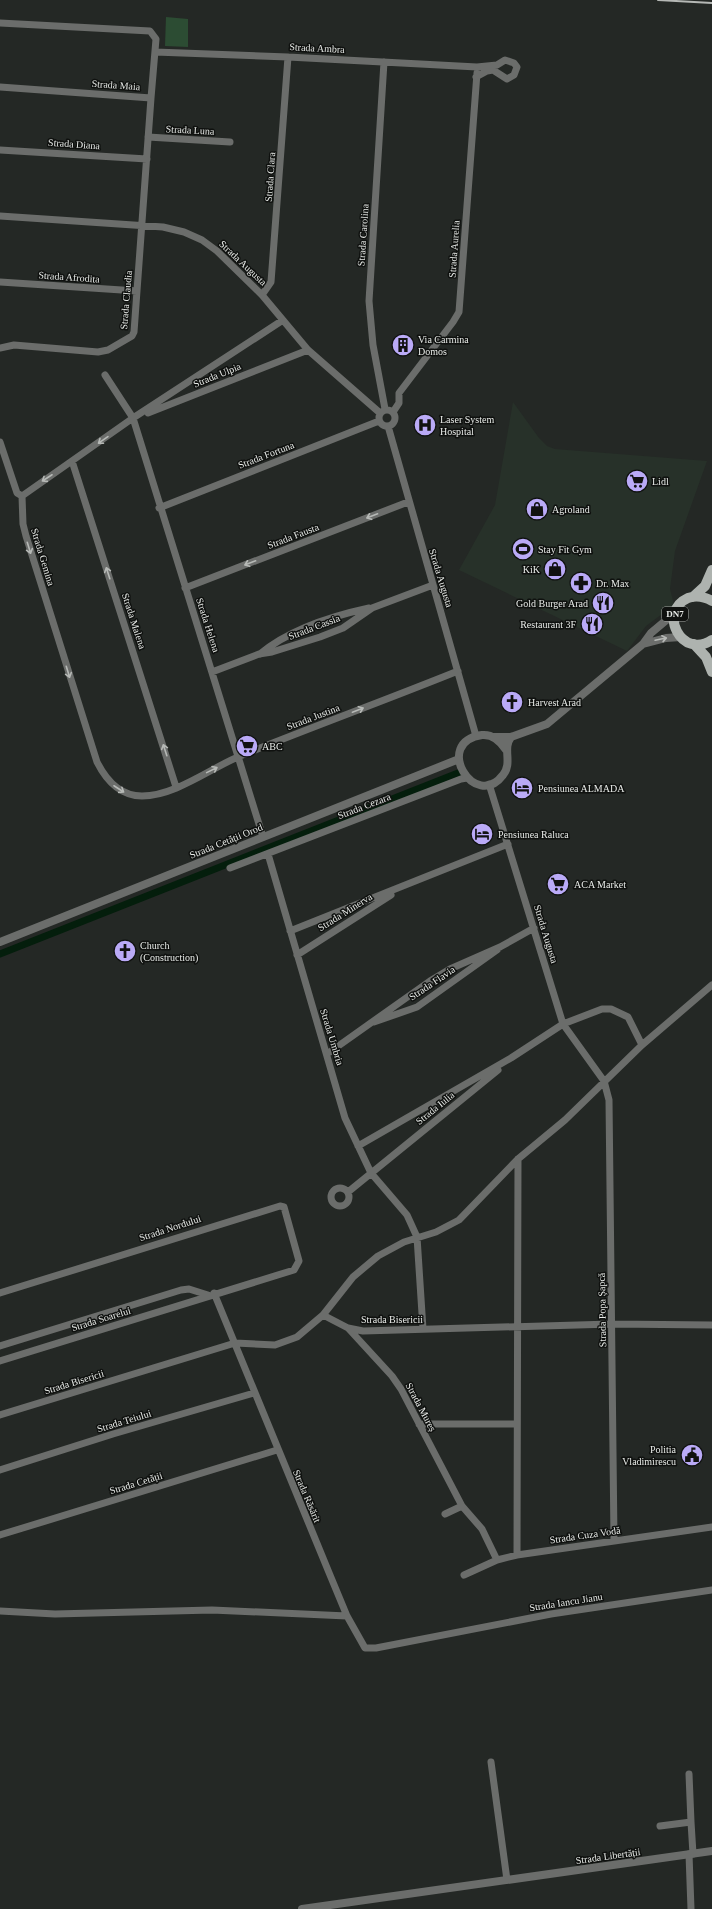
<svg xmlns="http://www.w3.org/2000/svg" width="712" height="1909" viewBox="0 0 712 1909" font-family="Georgia,serif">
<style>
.built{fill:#273129}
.pitch{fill:#2c4c33}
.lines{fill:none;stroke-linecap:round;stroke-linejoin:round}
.canal{stroke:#041e0c;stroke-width:7}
.minor{stroke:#6b6d6b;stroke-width:7}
.tertiary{stroke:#6b6d6b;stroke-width:8}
.primary{stroke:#aeb3af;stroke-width:10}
.rail{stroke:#b5b8b5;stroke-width:2}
.oneway{stroke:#b6b9b6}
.labels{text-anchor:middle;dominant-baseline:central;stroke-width:3;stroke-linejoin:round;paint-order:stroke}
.shield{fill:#0f110f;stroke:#a7aaa7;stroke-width:1}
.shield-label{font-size:9px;font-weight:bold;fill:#e8ebe8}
.street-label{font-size:10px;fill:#e8ebe8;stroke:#0f110f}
.poi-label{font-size:10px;fill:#e8ebe8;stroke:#0f110f;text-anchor:start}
</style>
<rect width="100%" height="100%" fill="#242825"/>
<path class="built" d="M513,402l26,36 8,8 8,3 152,12 -32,90 -5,38 4,16 -28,21 -19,25 -168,-81 36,-65z"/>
<path class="pitch" d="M166,17l22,2v28l-23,-1z"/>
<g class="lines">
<path class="canal" d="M0,954l458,-181"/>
<path class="minor" d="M0,23l150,8 6,8 -5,59
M155,52l133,5 189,10 20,-2 8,-5 9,3 3,4 -3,8 -7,4 -14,-9 -6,1 -11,6
M384,62l-15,239 4,44 12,64
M0,87l151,11 -17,234 -2,4 -24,14 -10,2 -84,-7 -14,3
M148,137l82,5
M0,150l147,9
M0,216l163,11 21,5 18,8 15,11 45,44 46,55 72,63
M0,282l137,9
M262,295l9,-13 17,-225
M105,375l28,43 130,419
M379 418a8 8 0 1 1 16 0a8 8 0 1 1-16 0Z
M393,412l6,-9v-10l54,-71 6,-10 18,-239
M148,413l160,-63
M388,426l88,310
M0,442l17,51 5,3
M72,461l104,326
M22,496l1,28 3,12 71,226c9,18 23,34 45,34 33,0 69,-28 98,-40 72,-29 146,-56 218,-85
M22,496l111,-78 150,-98
M159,508l220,-87
M185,588l223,-86
M260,654c30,-25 72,-38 109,-46
M212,672l47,-18 13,-2 48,-15 23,-9 29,-20 61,-23
M489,784l74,240 41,57 5,19 5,440
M268,854l77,264 26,55 36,42 10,22 6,92
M230,868l231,-89 6,-1
M290,931l218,-87
M297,955l94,-60
M374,1022l43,-15 80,-57
M327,1054l103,-73 20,-12 50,-22 34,-19
M358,1146l153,-88 52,-34 39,-15h9l17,8 14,28
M331 1197a9 9 0 1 1 18 0a9 9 0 1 1-18 0Z
M348,1192l150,-122
M0,1293l280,-87 4,1 15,54 -5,9 -294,91
M214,1293l116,282 17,41 18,32h11l175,-34 161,-24
M323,1315l25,13 15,3 249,-7 100,1
M348,1328l44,48 9,13 61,117 20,23 15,31
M0,1346l181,-56 8,-1 19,6
M0,1415l235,-72 40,2 22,-8 26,-22 30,-38 25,-21 26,-14 32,-10 23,-12 59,-61 47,-39 77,-75 70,-60
M419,1424h98
M0,1470l113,-36 141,-41
M445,1514l17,-8
M0,1535l277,-85
M517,1555l1,-396
M464,1575l33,-15 20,-5 195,-28
M0,1611l55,3 157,-4 135,6
M491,1762l16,118
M689,1774l2,48
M660,1826l31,-4 2,32
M689,1854l2,55"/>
<path class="tertiary" d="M643,644l23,-6 15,-1
M494,737h17l36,-13 96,-80 8,-11 25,-21
M506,750c-5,-8 -13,-16 -24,-15 -50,7 -7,77 21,40 10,-12 -1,-26 8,-38
M0,942l459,-183
M302,1909l410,-58"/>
<path class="primary" d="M693,597l12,-11 7,-16
M712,601c-7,-4 -15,-6 -24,-3 -31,14 -6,62 24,42
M694,644l12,13 6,15"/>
<path class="rail" d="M658,0l54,3"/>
</g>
<defs><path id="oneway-shaft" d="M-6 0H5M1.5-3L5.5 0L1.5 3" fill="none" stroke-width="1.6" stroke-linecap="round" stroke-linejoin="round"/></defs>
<g class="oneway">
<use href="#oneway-shaft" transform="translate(103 440) rotate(145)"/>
<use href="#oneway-shaft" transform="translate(47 478) rotate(147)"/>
<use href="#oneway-shaft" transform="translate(372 516) rotate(159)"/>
<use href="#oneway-shaft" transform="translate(29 548) rotate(73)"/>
<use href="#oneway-shaft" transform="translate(250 563) rotate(159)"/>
<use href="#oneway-shaft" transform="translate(108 573) rotate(-108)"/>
<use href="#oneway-shaft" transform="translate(661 639) rotate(-12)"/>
<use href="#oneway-shaft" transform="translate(68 672) rotate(73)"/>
<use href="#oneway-shaft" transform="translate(358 710) rotate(-21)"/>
<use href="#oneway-shaft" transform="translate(165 750) rotate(-108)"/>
<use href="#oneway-shaft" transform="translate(212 770) rotate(-26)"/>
<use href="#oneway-shaft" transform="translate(119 789) rotate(33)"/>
</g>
<defs>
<g id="building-disc" transform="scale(1.15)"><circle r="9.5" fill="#baaaf7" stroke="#0f110f"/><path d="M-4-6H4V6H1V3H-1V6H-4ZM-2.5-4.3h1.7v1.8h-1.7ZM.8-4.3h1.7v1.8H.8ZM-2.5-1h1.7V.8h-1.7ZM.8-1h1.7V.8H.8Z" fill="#111"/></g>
<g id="hospital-disc" transform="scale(1.15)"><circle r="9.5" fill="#baaaf7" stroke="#0f110f"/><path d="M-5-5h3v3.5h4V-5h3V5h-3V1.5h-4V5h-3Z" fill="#111"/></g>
<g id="supermarket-disc" transform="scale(1.15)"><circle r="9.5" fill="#baaaf7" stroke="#0f110f"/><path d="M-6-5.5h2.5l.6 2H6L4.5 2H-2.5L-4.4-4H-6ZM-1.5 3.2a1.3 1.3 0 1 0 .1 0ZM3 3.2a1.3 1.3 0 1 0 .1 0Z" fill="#111"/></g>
<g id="shop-disc" transform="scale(1.15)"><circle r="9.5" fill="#baaaf7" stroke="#0f110f"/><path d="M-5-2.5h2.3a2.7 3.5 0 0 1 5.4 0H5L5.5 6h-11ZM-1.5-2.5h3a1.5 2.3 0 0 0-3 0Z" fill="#111"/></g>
<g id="stadium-disc" transform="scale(1.15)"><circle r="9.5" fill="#baaaf7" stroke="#0f110f"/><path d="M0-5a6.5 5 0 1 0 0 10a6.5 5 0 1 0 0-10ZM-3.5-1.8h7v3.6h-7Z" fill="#111"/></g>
<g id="pharmacy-disc" transform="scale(1.15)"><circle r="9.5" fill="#baaaf7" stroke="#0f110f"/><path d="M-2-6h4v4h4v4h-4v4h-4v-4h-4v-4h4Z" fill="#111"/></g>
<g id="restaurant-disc" transform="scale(1.15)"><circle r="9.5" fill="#baaaf7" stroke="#0f110f"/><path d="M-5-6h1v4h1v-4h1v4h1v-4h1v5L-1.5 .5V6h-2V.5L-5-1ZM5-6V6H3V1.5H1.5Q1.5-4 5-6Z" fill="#111"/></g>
<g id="church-disc" transform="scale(1.15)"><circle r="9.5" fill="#baaaf7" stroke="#0f110f"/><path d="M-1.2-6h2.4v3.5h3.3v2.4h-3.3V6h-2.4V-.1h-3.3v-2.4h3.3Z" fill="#111"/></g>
<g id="hotel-disc" transform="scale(1.15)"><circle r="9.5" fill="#baaaf7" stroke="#0f110f"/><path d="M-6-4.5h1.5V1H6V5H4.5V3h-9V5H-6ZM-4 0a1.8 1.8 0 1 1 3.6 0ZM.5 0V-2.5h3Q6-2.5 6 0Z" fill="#111"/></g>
<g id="civic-disc" transform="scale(1.15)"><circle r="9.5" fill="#baaaf7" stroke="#0f110f"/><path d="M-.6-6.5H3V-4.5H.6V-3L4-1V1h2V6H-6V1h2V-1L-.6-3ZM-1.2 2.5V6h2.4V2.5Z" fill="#111"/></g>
</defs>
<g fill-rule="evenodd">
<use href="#building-disc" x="403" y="345"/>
<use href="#hospital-disc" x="425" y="425"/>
<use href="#supermarket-disc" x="637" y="481"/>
<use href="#shop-disc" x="537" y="509"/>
<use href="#stadium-disc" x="523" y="549"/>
<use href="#shop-disc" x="555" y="569"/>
<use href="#pharmacy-disc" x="581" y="583"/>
<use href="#restaurant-disc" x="603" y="603"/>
<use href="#restaurant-disc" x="592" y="624"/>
<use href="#church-disc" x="512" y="702"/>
<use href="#supermarket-disc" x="247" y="746"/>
<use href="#hotel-disc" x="522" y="788"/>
<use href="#hotel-disc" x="482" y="834"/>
<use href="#supermarket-disc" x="558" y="884"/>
<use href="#church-disc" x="125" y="951"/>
<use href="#civic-disc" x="692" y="1455"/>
</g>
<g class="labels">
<rect class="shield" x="662" y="607" width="26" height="14" rx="3"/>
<g class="shield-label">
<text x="675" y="614">DN7</text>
</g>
<g class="street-label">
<text transform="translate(317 48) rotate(3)">Strada Ambra</text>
<text transform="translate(116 85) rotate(4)">Strada Maia</text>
<text transform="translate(190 130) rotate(3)">Strada Luna</text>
<text transform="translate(74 144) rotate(4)">Strada Diana</text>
<text transform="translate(270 177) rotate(-86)">Strada Clara</text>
<text transform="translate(363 235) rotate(-86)">Strada Carolina</text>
<text transform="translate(454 249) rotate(-86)">Strada Aurelia</text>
<text transform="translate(243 263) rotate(43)">Strada Augusta</text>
<text transform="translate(69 277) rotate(4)">Strada Afrodita</text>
<text transform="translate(126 300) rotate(-85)">Strada Claudia</text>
<text transform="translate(217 375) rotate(-22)">Strada Ulpia</text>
<text transform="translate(266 455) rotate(-21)">Strada Fortuna</text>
<text transform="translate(293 536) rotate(-21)">Strada Fausta</text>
<text transform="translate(43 557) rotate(73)">Strada Gemina</text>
<text transform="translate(441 578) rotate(73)">Strada Augusta</text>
<text transform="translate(134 621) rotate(72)">Strada Malena</text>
<text transform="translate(208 625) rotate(72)">Strada Helena</text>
<text transform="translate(314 627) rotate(-21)">Strada Cassia</text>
<text transform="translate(313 717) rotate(-21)">Strada Justina</text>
<text transform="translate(364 806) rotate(-21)">Strada Cezara</text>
<text transform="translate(226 841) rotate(-22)">Strada Cetății Orod</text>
<text transform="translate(345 912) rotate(-32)">Strada Minerva</text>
<text transform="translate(546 934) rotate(73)">Strada Augusta</text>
<text transform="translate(432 983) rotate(-34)">Strada Flavia</text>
<text transform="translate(332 1037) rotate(73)">Strada Umbria</text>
<text transform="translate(435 1108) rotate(-39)">Strada Iulia</text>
<text transform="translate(170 1228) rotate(-18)">Strada Nordului</text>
<text transform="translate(602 1310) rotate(-91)">Strada Popa Șapcă</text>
<text transform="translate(101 1319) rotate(-17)">Strada Soarelui</text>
<text x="392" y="1319">Strada Bisericii</text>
<text transform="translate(74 1382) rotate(-17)">Strada Bisericii</text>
<text transform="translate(421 1407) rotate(62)">Strada Mureș</text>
<text transform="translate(124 1421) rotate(-17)">Strada Teiului</text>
<text transform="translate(136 1483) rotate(-17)">Strada Cetății</text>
<text transform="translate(307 1496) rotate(67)">Strada Răsărit</text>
<text transform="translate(585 1535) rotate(-8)">Strada Cuza Vodă</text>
<text transform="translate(566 1602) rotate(-9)">Strada Iancu Jianu</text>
<text transform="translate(608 1856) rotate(-8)">Strada Libertății</text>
</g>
<g class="poi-label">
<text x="418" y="339">Via Carmina<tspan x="418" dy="12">Domos</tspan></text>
<text x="440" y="419">Laser System<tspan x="440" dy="12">Hospital</tspan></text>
<text x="652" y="481">Lidl</text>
<text x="552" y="509">Agroland</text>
<text x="538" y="549">Stay Fit Gym</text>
<text x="540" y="569" text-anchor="end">KiK</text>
<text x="596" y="583">Dr. Max</text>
<text x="588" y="603" text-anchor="end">Gold Burger Arad</text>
<text x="576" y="624" text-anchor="end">Restaurant 3F</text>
<text x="528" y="702">Harvest Arad</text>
<text x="262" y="746">ABC</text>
<text x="538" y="788">Pensiunea ALMADA</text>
<text x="498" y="834">Pensiunea Raluca</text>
<text x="574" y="884">ACA Market</text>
<text x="140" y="945">Church<tspan x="140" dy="12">(Construction)</tspan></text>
<text x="676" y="1449" text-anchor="end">Politia<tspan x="676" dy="12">Vladimirescu</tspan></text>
</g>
</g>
</svg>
